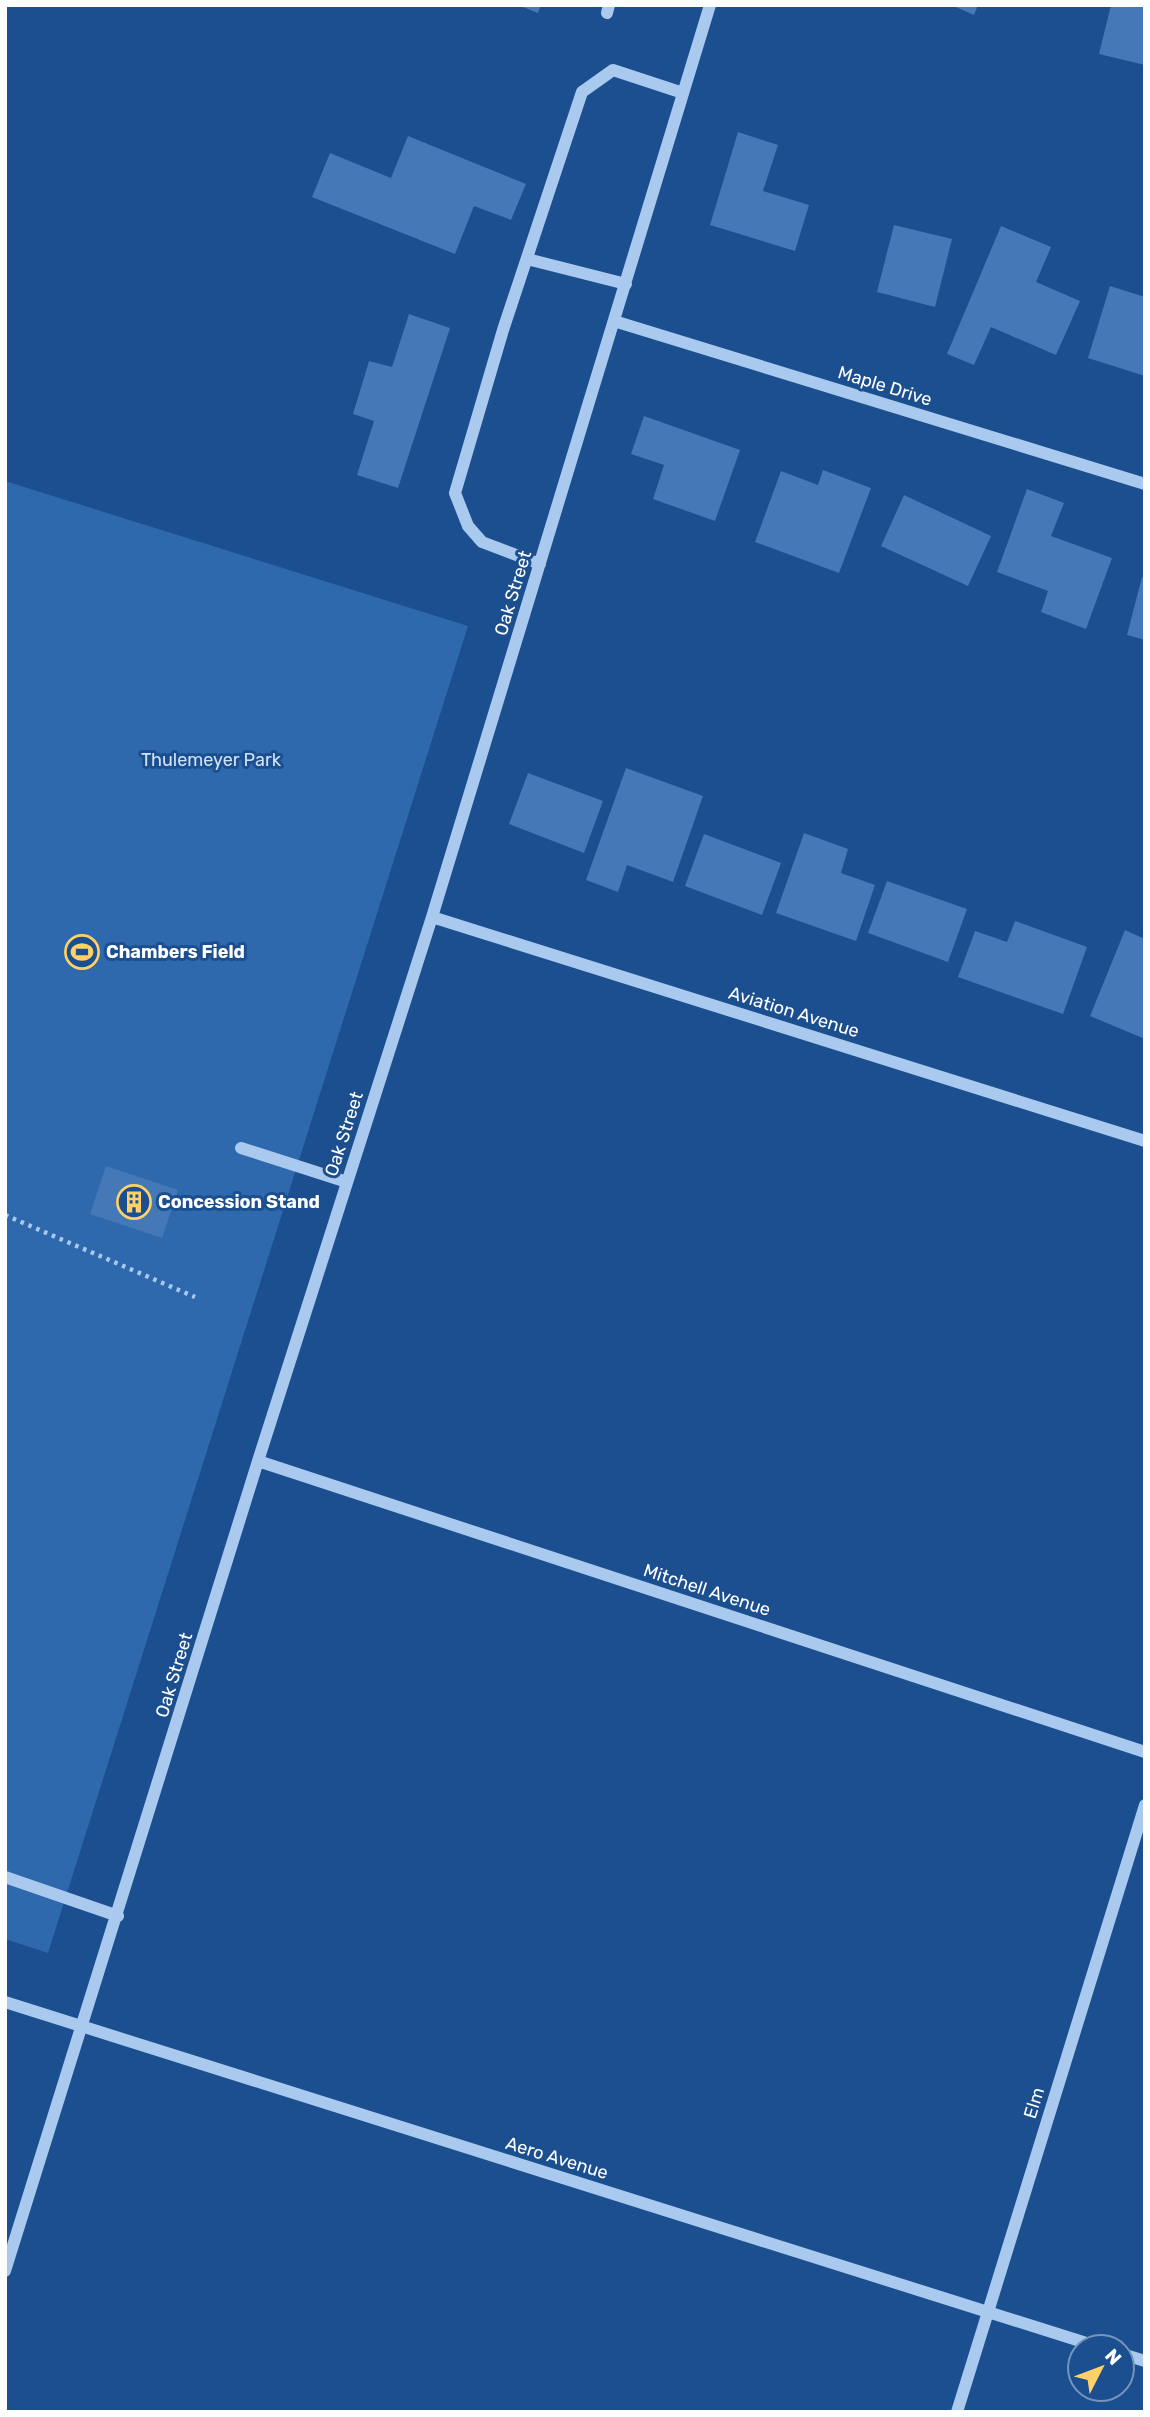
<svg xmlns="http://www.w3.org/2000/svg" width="1150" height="2417" viewBox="0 0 1150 2417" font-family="Rubik,sans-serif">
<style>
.green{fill:#2e69ad}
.building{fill:#4478b7}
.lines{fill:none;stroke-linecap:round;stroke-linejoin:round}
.path{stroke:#a9c9ee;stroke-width:4.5;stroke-dasharray:3.5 5;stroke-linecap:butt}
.minor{stroke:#a9c9ee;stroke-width:12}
.labels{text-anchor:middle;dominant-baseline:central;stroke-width:6;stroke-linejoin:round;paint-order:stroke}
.street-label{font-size:18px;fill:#fff;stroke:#1b4f8f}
.park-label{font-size:18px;fill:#cfe3fa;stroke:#1b4f8f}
.poi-label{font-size:18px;font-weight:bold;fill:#fff;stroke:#1b4f8f;text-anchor:start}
</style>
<rect width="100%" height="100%" fill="#1b4f8f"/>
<path class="green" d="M5,481l463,145 -420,1327 -43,-14z"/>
<path class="building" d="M518,5h23l-3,8z
M951,5h27l-4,10z
M1111,5l34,2v58l-46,-11z
M738,132l40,13 -15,46 46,14 -14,46 -85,-26z
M408,136l118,48 -15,36 -37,-14 -19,48 -143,-57 18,-44 61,25z
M894,225l58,14 -17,68 -58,-15z
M1001,226l50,21 -15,35 44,19 -24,54 -65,-28 -17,38 -27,-11z
M1110,286l35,11v79l-57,-18z
M409,314l41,14 -52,160 -41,-13 17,-54 -21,-7 16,-53 23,6z
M644,416l96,34 -25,71 -62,-22 11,-34 -33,-11z
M823,470l48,18 -32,85 -84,-31 26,-71 37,14z
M1027,489l37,14 -13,33 61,22 -26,71 -45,-17 7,-21 -51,-19z
M904,495l87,41 -23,50 -87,-40z
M1142,577l3,1v62l-18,-5z
M626,768l77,28 -30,86 -46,-17 -9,27 -32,-12z
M528,773l75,28 -19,52 -75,-29z
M804,833l44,16 -7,24 34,12 -19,56 -80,-28z
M704,834l77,29 -19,52 -77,-29z
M887,881l80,28 -19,53 -80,-29z
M1015,921l72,26 -24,67 -105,-37 17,-46 32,11z
M1125,930l20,9v100l-55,-23z
M106,1166l72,24 -16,48 -72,-24z"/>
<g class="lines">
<path class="path" d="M5,1215l190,82"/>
<path class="minor" d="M607,13l2,-8
M527,259l99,25
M614,321l531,163
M540,564l-58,-22 -14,-16 -13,-33 48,-163 79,-238 31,-22 70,23
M432,917l713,224
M241,1148l106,34
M258,1461l887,291
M5,1877l113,39
M5,2002l1094,345
M5,2271l253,-810 174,-544 278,-912
M1122,2354l23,7
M957,2412l188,-607"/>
</g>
<defs>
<g id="stadium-ring" transform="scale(1.75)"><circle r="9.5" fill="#1b4f8f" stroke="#ffd166" stroke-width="1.5"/><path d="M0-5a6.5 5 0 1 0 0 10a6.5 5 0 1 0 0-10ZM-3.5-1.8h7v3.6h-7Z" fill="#ffd166"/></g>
<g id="building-ring" transform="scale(1.75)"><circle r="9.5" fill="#1b4f8f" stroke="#ffd166" stroke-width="1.5"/><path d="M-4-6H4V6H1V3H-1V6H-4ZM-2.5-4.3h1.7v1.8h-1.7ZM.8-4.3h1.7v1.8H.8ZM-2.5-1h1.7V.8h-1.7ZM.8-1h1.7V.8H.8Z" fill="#ffd166"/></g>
</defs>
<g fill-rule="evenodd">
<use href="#stadium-ring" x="82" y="952"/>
<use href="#building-ring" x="134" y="1202"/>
</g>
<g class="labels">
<g class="street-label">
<text transform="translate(885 386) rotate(17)">Maple Drive</text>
<text transform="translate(513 593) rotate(-73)">Oak Street</text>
<text transform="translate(794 1012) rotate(17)">Aviation Avenue</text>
<text transform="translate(344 1134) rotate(-72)">Oak Street</text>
<text transform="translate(707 1590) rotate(18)">Mitchell Avenue</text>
<text transform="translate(174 1675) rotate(-73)">Oak Street</text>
<text transform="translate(1034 2103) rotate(-73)">Elm</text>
<text transform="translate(557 2158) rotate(17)">Aero Avenue</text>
</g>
<g class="park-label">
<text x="211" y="760">Thulemeyer Park</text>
</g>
<g class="poi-label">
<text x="106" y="952">Chambers Field</text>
<text x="158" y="1202">Concession Stand</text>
</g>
</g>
<rect width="1150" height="2417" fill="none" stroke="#ffffff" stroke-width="14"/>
<g transform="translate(1101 2368) rotate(48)"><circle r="33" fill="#1b4f8f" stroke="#7695bc" stroke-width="2"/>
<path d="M0-5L12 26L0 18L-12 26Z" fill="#ffd166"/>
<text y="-10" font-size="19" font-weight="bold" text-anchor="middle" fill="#ffffff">N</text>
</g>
</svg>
